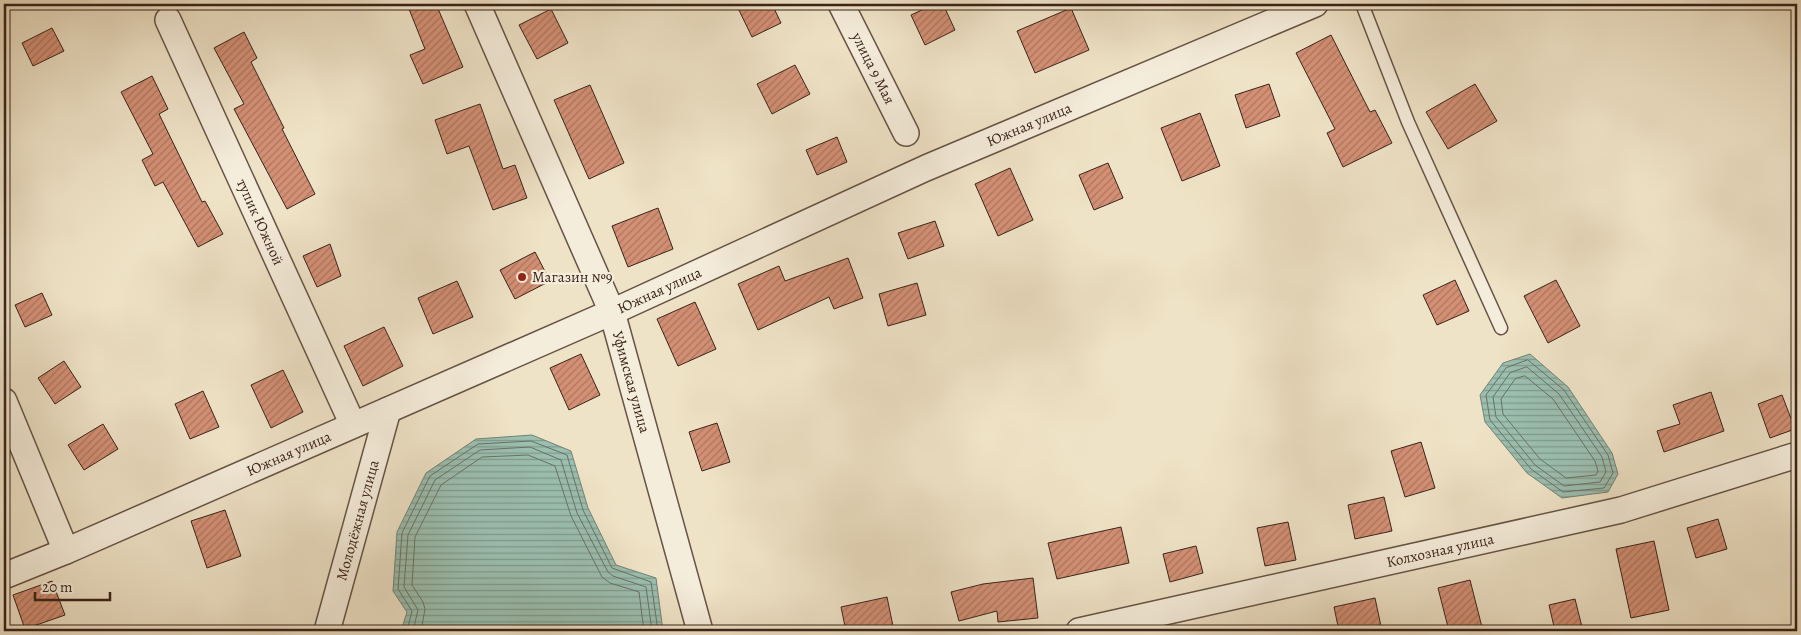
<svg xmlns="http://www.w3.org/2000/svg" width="1801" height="635" viewBox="0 0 1801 635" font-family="Alegreya,serif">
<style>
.water{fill:url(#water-rules);stroke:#748174}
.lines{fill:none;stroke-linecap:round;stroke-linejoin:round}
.shore{stroke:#6a7165;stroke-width:1}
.building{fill:url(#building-hatch);stroke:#39231a}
.service-casing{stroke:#665345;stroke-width:15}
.minor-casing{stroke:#665345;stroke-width:28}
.service{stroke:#f5eddb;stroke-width:12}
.minor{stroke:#f5eddb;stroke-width:25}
.poi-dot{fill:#8f2418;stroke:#f5eddb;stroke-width:2}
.labels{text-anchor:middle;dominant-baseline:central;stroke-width:4.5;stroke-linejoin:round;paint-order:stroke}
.street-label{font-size:15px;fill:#39231a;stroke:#f5eddb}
.poi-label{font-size:15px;fill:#39231a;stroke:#f5eddb;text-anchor:start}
</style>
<defs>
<pattern id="water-rules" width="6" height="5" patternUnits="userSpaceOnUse" patternTransform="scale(1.25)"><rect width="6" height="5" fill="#9bbfb0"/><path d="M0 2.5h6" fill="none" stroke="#7f9b8e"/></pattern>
<pattern id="building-hatch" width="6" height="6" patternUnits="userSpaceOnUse" patternTransform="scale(1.25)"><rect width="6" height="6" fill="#d49075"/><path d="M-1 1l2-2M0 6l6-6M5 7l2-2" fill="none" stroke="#ad755f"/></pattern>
</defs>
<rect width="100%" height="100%" fill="#efe3c7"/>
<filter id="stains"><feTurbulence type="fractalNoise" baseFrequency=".004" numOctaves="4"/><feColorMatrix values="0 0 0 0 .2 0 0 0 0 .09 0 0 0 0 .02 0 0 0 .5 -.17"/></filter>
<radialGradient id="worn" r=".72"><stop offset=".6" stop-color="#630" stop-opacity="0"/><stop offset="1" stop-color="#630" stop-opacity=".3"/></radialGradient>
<path class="water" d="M1530,354l38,33 44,66 6,21 -10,18 -46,6 -35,-25 -42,-51 -5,-27 23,-32z
M532,435l39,16 17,57 28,57 40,13 7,53h-262l6,-19 -14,-21 4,-59 29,-59 50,-34z"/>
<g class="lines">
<path class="shore" d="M1528,360l36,30 44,65 5,18 -9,15 -41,4 -32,-23 -41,-49 -4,-25 20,-27z
M1527,367l32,27 43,63 4,15 -6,10 -36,4 -29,-21 -39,-48 -3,-20 17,-24z
M1525,376l28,23 42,62 3,10 -2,4 -30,3 -26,-19 -37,-45 -2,-15 14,-20z
M407,631l5,-20 -14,-22 4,-56 28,-57 48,-32 53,-3 36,14 16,55 29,58 39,14 7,49
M413,631l5,-21 -14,-23 4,-52 27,-55 45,-30 50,-3 31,13 16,53 31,59 5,4 33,11 6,44
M421,631l4,-22 -2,-7 -11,-17 3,-48 26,-52 41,-28 46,-2 27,11 16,50 31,61 8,6 29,9 5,39"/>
</g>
<path class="building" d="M407,4h29l27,63 -40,17 -13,-29 15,-6z
M736,4h36l9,19 -29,14z
M935,4h8l12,26 -30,15 -14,-30z
M1071,8l18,42 -54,23 -18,-42z
M551,9l17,34 -31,16 -18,-34z
M52,28l12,23 -31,15 -11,-23z
M244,32l13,26 -6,4 33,66 -2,1 33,65 -28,15 -53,-100 10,-5 -30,-56z
M1331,35l39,77 5,-2 17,33 -49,24 -16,-34 8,-4 -39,-76z
M795,65l15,29 -38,20 -15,-30z
M152,76l16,33 -9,5 43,88 3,-1 18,33 -25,13 -35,-65 -8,4 -13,-26 11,-6 -32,-62z
M1269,84l11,32 -34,12 -11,-33z
M1475,84l22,37 -49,28 -22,-37z
M590,85l34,78 -35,16 -35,-79z
M480,104l23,65 12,-4 12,33 -34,12 -24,-64 -22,8 -12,-34z
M1200,113l20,53 -38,15 -21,-53z
M837,137l10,25 -30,13 -11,-25z
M1108,163l15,35 -29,12 -15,-35z
M1010,168l23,52 -35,16 -23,-52z
M658,208l15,41 -45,18 -16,-41z
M935,221l9,25 -36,13 -10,-26z
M330,244l11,32 -24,11 -14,-31z
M535,252l15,29 -35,18 -15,-29z
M848,258l15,40 -29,11 -5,-12 -71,33 -20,-46 41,-18 6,15z
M1455,280l14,31 -32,14 -14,-30z
M1556,280l24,46 -32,17 -24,-47z
M457,281l16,36 -40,17 -15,-36z
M917,283l9,32 -38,11 -9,-32z
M42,293l10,22 -27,12 -10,-22z
M695,302l21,47 -38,17 -21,-47z
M384,327l19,39 -40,20 -19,-40z
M581,354l19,41 -31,15 -19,-42z
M64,361l17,26 -26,17 -17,-26z
M283,370l20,42 -32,16 -20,-43z
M203,391l16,36 -29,12 -15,-35z
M1711,392l13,39 -60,21 -7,-21 23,-7 -7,-19z
M1782,395l13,34 -25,9 -12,-34z
M717,423l13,39 -28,9 -13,-39z
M103,424l15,25 -34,21 -16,-25z
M1421,442l14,46 -30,9 -14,-46z
M1384,497l8,34 -37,8 -7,-34z
M225,510l16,46 -34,12 -16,-47z
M1718,519l9,30 -31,9 -9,-30z
M1288,522l8,38 -31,6 -8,-38z
M1121,527l8,36 -72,16 -9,-36z
M1654,541l15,69 -38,8 -15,-69z
M1196,546l7,27 -33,9 -7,-28z
M1033,578l5,40 -40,4 -1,-11 -38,10 -8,-29 32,-8z
M1470,580l13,51h-34l-11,-43z
M52,581l13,34 -40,14 -12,-34z
M887,597l7,34h-48l-5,-24z
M1375,598l7,33h-43l-5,-24z
M1575,599l8,32h-28l-6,-26z"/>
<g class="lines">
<g class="service-casing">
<path id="service" d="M1362,4l46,118 93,206"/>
</g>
<g class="minor-casing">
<g id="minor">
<path id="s1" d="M477,4l135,308 88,319"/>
<path id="s2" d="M841,4l65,129"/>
<path id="s3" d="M168,20l185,405"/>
<path d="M4,401l62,150"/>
<path id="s4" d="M4,576l62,-25 546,-239 314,-144 389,-164"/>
<path id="s5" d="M327,631l61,-221"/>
<path id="s6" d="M1079,631l542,-121 176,-55"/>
</g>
</g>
<use href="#service" class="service"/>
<use href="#minor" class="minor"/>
</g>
<circle class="poi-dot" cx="522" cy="277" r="5"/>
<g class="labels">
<g class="street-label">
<text stroke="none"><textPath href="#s2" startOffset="72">улица 9 Мая</textPath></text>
<text stroke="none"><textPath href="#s4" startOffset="1120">Южная улица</textPath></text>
<text stroke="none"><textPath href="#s3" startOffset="222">тупик Южной</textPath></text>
<text stroke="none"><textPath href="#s4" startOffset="715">Южная улица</textPath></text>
<text stroke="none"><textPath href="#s1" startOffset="409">Уфимская улица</textPath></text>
<text stroke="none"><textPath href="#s4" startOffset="310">Южная улица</textPath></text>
<text stroke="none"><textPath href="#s5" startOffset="115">Молодёжная улица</textPath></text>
<text stroke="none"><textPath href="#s6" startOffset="370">Колхозная улица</textPath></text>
</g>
<g class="poi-label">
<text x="532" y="277">Магазин №9</text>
</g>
</g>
<rect width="1801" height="635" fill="none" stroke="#efe3c7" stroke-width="20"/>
<rect x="5" y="5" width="1791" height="625" fill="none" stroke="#39231a" stroke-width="2.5"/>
<rect x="10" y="10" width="1781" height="615" fill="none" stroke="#39231a"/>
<path d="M35 592v8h75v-8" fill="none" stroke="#39231a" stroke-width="2.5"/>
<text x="42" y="592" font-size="15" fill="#39231a" stroke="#f5eddb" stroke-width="4" paint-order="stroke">20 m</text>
<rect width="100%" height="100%" filter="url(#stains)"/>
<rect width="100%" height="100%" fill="url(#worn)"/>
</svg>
